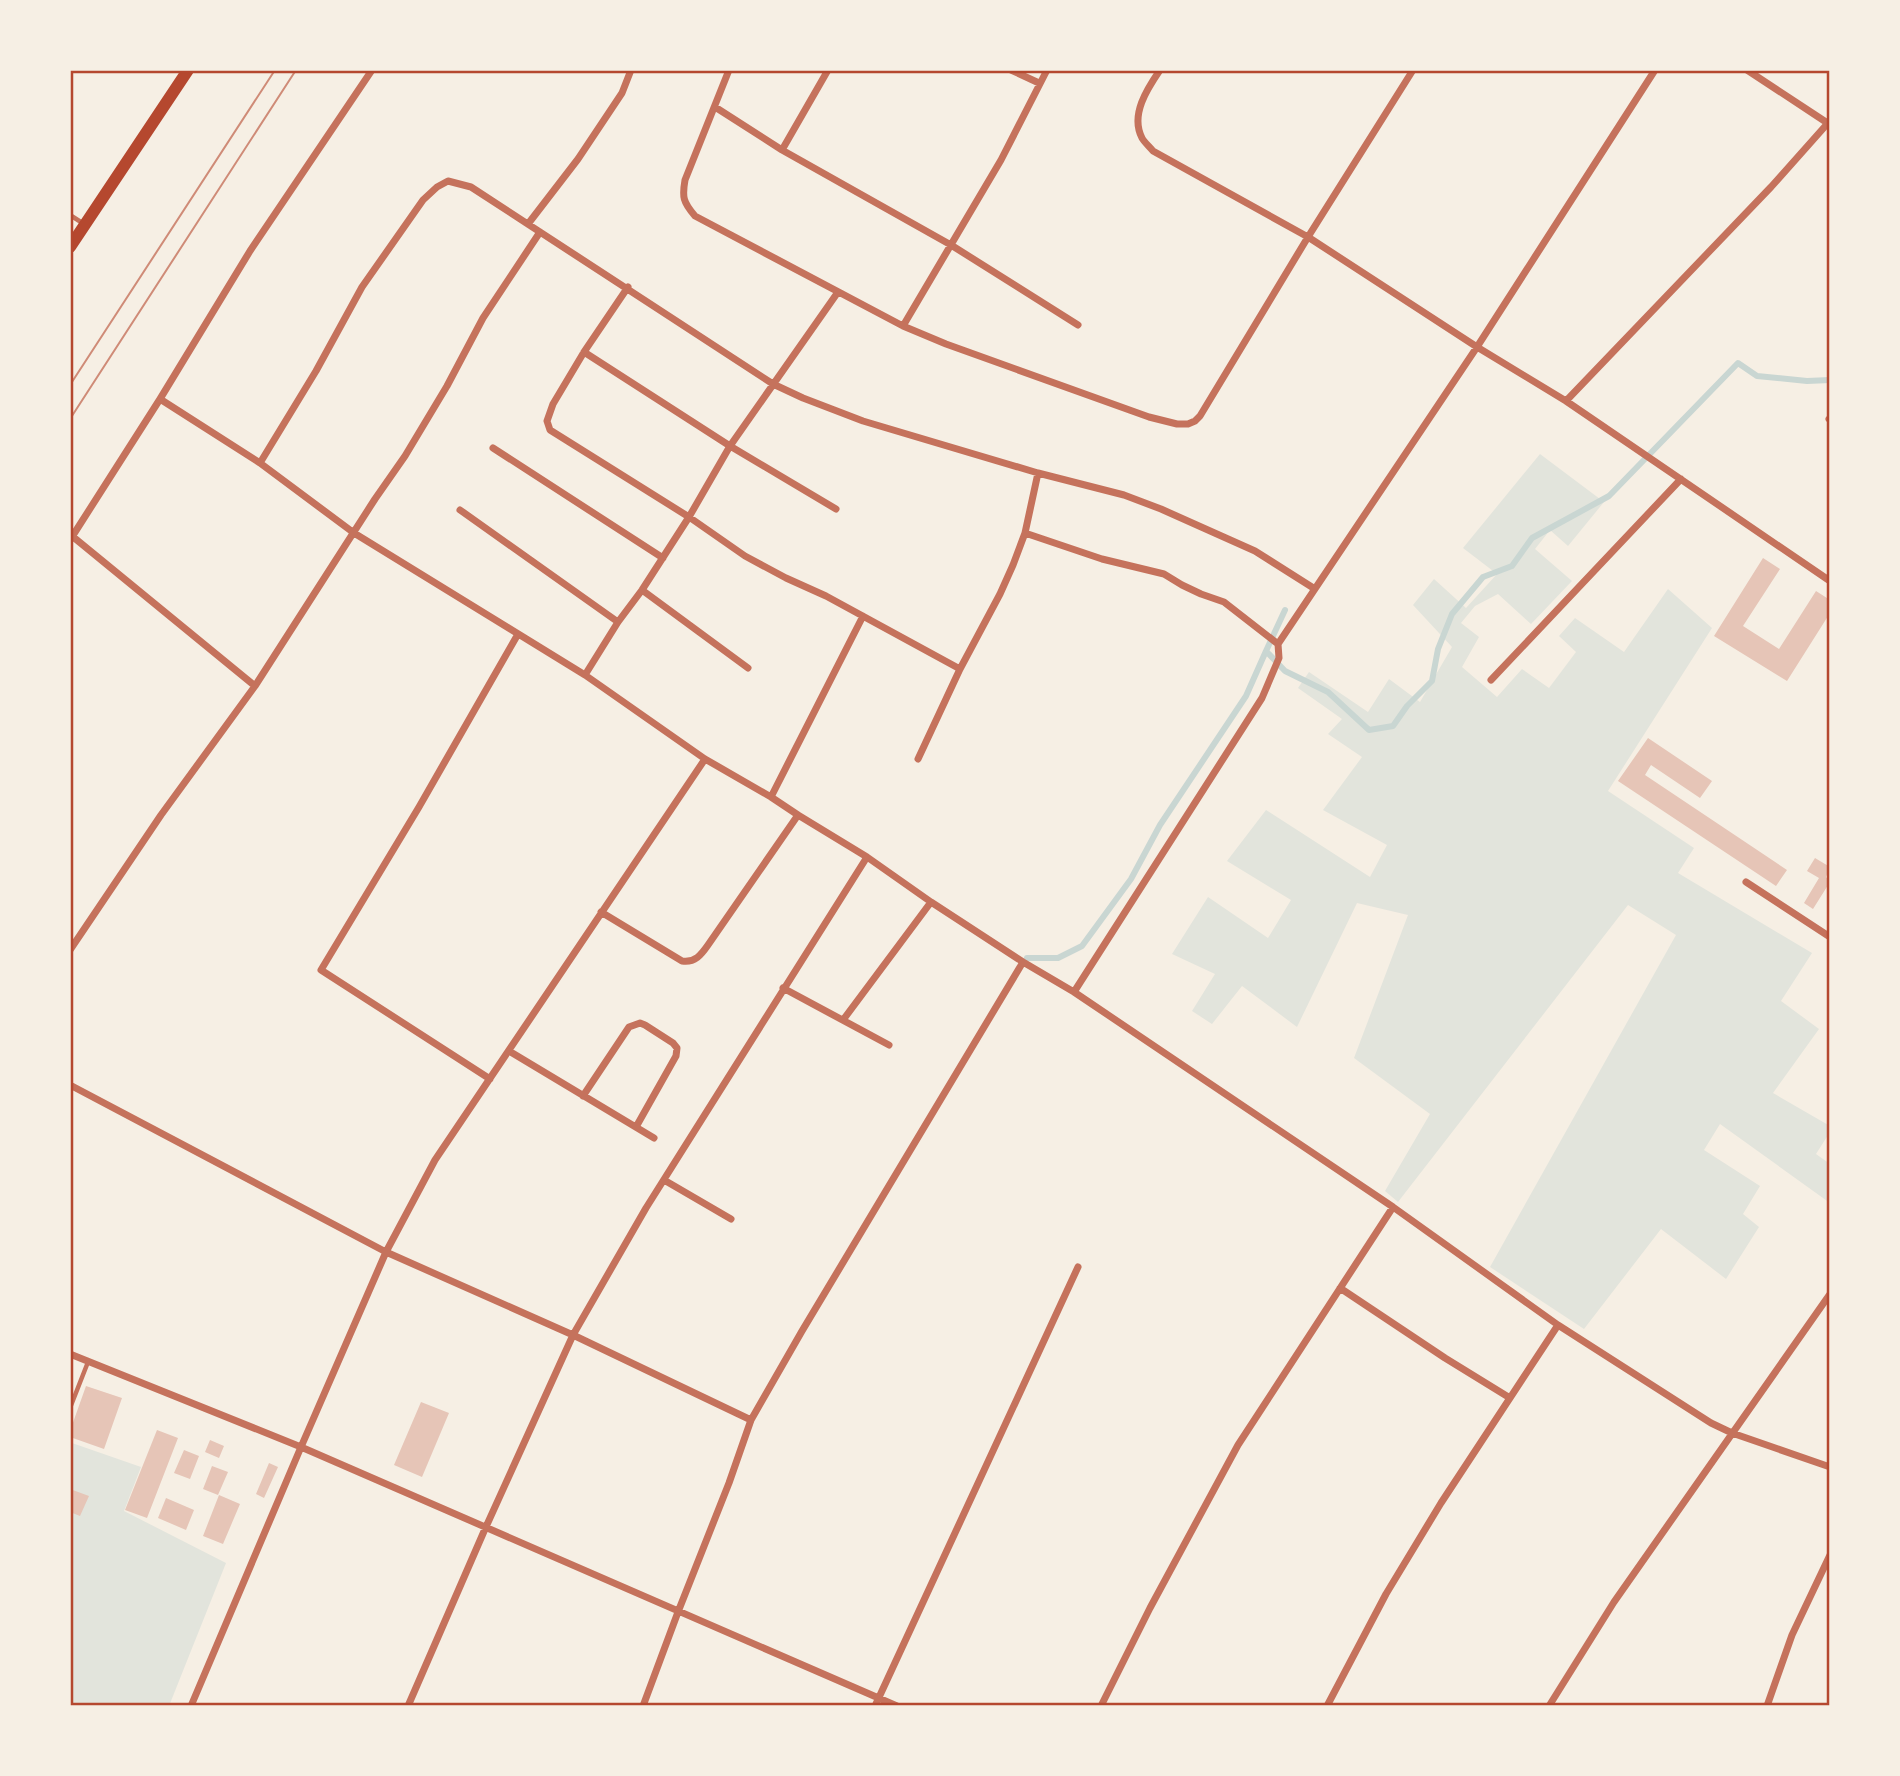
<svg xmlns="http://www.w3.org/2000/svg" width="1900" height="1776" viewBox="0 0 1900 1776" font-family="Helvetica,sans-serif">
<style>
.green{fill:#e2e4dc}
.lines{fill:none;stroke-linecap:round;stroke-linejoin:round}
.stream{stroke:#c9d6d2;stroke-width:6}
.building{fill:#e6c5b7}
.service{stroke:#c5725c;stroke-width:4.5}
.minor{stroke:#c5725c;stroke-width:7}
.primary{stroke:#b5482f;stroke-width:12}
.tram{stroke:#cf8b77;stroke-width:2}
.neatline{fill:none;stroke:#b5482f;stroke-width:2.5}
</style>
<rect width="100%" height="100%" fill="#f6efe4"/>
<path class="green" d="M1540,454l64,48 -36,44 -18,-16 -15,19 37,32 -41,43 -33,-30 -23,12 -14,17 18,14 -17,30 35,30 25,-28 27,19 27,-36 -17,-16 16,-18 49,34 44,-63 44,39 -104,163 86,57 -16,25 134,80 -31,48 38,28 -46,64 57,33v6l-14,22 14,10v39l-110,-79 -16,26 56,36 -17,28 16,13 -33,52 -65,-50 -77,100 -94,-62 186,-332 -48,-30 -230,297 -13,-11 45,-77 -76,-56 54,-143 -51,-12 -60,124 -55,-41 -30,38 -20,-13 23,-37 -43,-20 36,-57 60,41 23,-38 -64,-39 39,-51 104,67 17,-32 -64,-35 39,-53 -34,-23 14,-15 -44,-31 11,-16 59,40 21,-33 31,23 32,-55 -39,-42 21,-26 32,29 31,-34 -34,-26z
M72,1443l69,24 -17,44 102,52 -57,143h-99v-260z"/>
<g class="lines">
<path class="stream" d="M1285,610l-19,41 19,20 43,21 41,38 24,-4 14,-20 25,-25 6,-32 14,-35 31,-37 29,-11 20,-28 77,-42 129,-133 19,13 50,5 23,-1
M1027,958h31l24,-12 49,-67 29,-54 86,-129 20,-45"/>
</g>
<path class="building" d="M1763,558l17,11 -37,57 36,23 37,-58 14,9v13l-43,68 -73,-45z
M1648,738l64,43 -12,17 -49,-33 -6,10 142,95 -11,16 -158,-105z
M1815,858l15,9 -4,10 4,5 -17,27 -9,-6 15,-25 -12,-7z
M86,1386l36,12 -18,51 -34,-12v-6z
M421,1402l28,11 -27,64 -28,-12z
M157,1430l21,8 -31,80 -22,-8z
M210,1440l14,6 -5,12 -14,-6z
M184,1450l15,6 -9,23 -16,-6z
M269,1463l9,4 -14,31 -8,-4z
M212,1466l16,6 -10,23 -15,-6z
M70,1489l19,7 -9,20 -10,-4z
M219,1495l21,9 -17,40 -20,-8z
M166,1498l28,12 -8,20 -28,-12z"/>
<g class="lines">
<path class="service" d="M70,215l14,9
M70,1408l18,-46"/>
<path class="minor" d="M729,70l-44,110c-3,17 -2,22 10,36l208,110 43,18 203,73 28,7h11l7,-3 5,-5 108,-179 105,-167
M1011,70l28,13
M1160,70c-13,19 -30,45 -18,68 2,4 8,9 11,13l155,86 169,110 89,54 264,180
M1747,70l82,54
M715,107l67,43 169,95 127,80
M782,150l46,-80
M528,224l50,-65 44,-66 9,-23
M628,287l-44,65 -31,52 -6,17 3,9 139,87 56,39 41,22 40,18 134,73
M903,326l98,-166 46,-90
M584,352l146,94 106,63
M160,399l100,64 94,70 231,142 120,84 66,38 27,18 69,42 64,45 92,60 51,30 319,215 165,118 153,98 21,10 98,34
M1566,401l205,-214 57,-64
M1829,419l1,1
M493,448l170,110
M260,463l56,-92 46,-84 61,-87 14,-13 11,-6 23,6 302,197 30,14 60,23 175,52 86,22 37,14 94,42 60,38
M460,510l158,112
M1025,533l77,26 62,15 18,11 19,9 23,8 54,42
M72,536l183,150
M70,540l90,-141 90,-148 122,-181
M642,590l106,78
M585,675l33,-53 24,-32 47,-73 41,-71 108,-154
M1491,680l190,-201
M918,759l42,-90 40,-75 13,-29 12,-32 13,-60
M771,797l92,-181
M1746,882l84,55
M601,912l81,49c13,2 19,-6 26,-16l90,-130
M70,950l91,-135 94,-129 120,-187 30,-43 42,-70 36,-68 57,-86
M783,988l106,57
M1074,992l188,-294 17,-40 -1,-14 199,-297 178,-277
M843,1020l88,-118
M509,1051l145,87
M490,1079l-169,-109 98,-163 99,-173
M70,1085l316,167 187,83 178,85
M583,1096l46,-69 11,-4 5,2 28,18 4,5 -1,8 -40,71
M664,1180l67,39
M1340,1288l105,70 65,40
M70,1354l231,93 596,259
M191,1706l110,-259 85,-195 49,-92 270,-401
M408,1706l77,-177 88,-194 73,-127 221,-351
M643,1706l35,-94 51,-129 22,-63 51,-89 221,-369
M875,1706l203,-439
M1101,1706l49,-98 88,-163 155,-238
M1327,1706l59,-112 55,-91 117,-178
M1549,1706l65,-104 216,-308
M1767,1706l25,-71 38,-80"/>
<path class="primary" d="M70,247l118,-177"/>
<path class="tram" d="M70,385l205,-315
M70,419l226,-349"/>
</g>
<rect width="1900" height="1776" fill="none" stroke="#f6efe4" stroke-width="144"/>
<rect x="72" y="72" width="1756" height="1632" class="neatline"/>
</svg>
